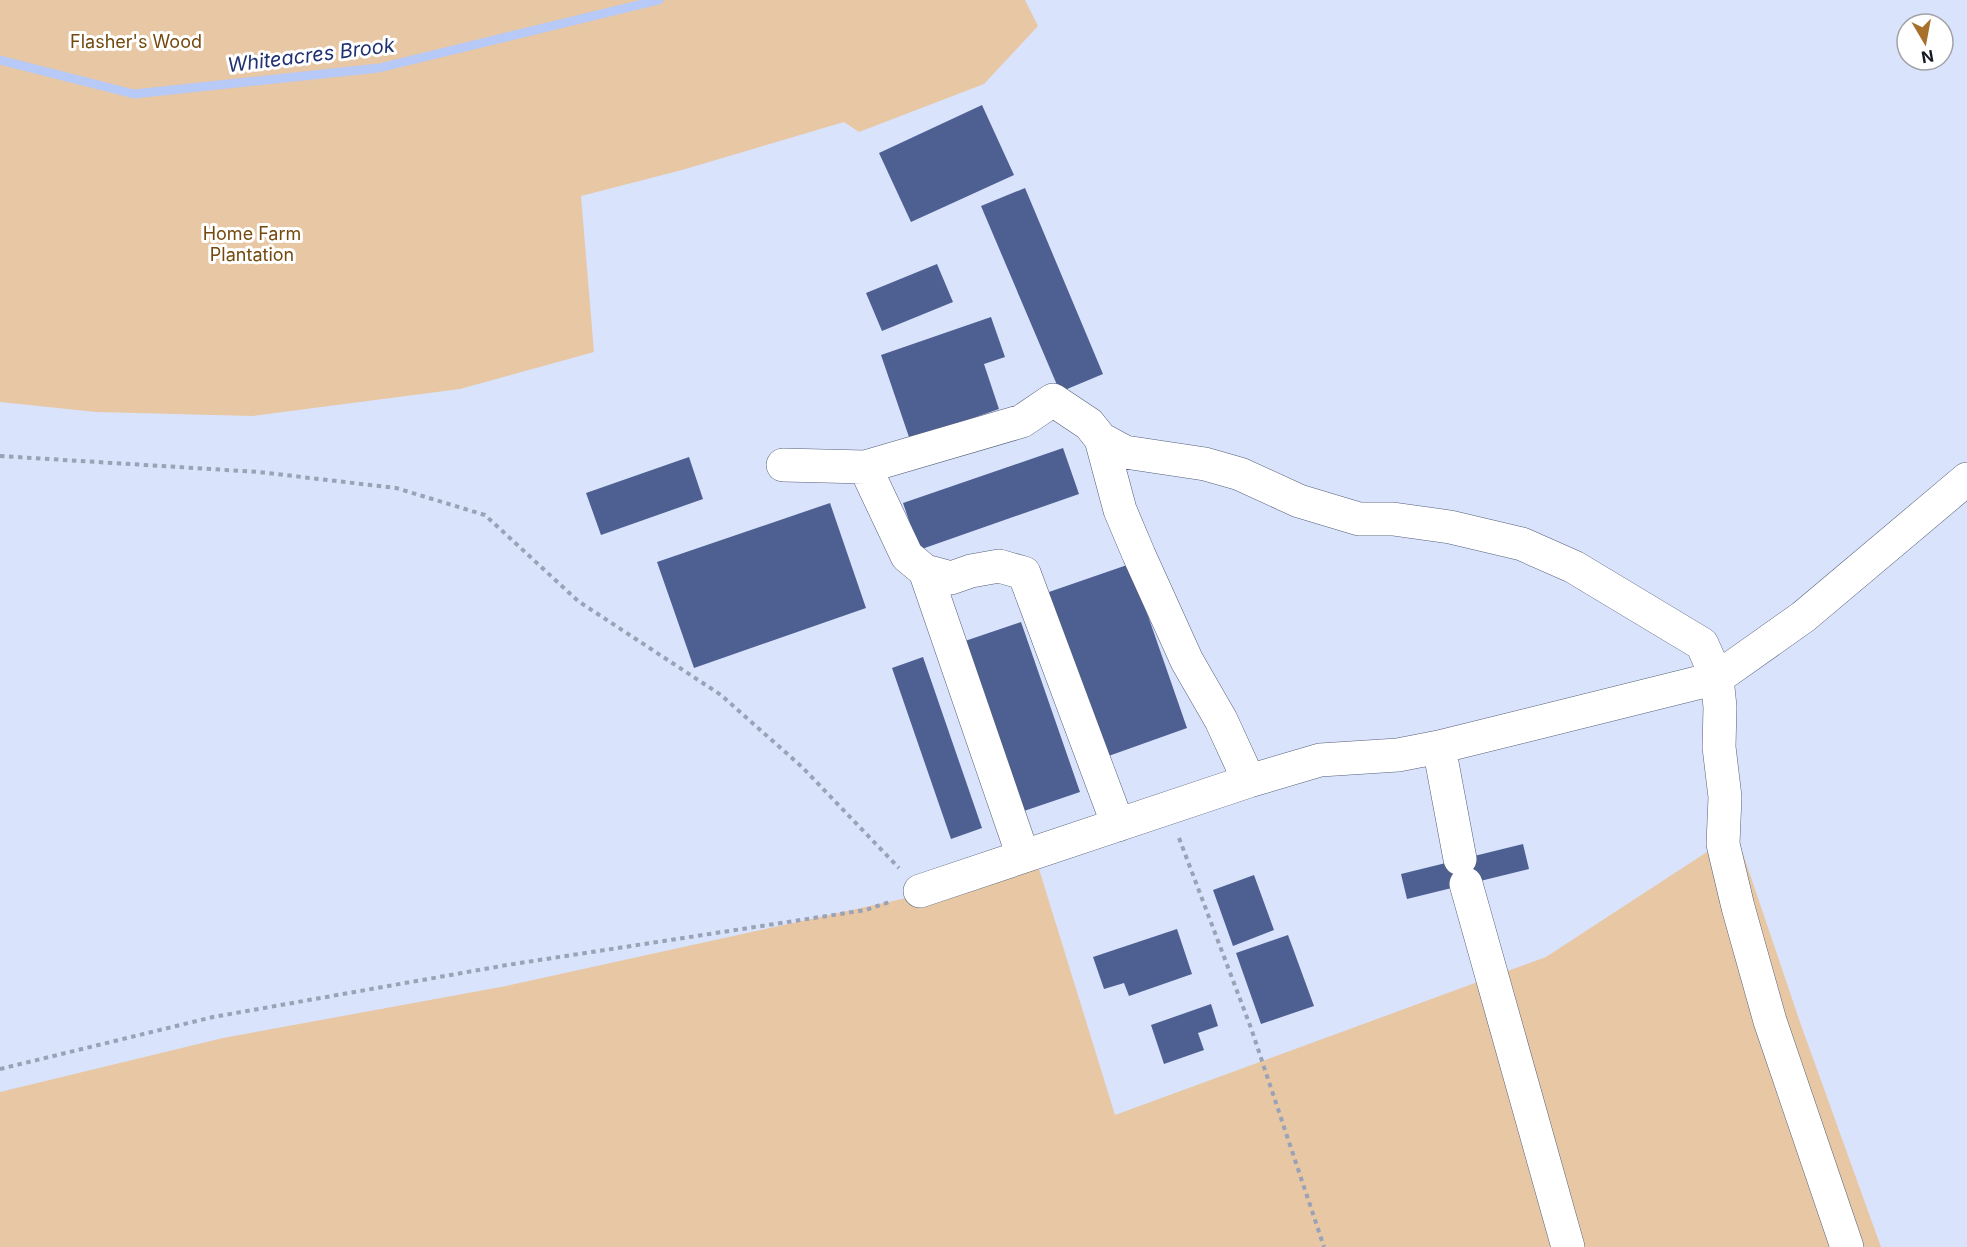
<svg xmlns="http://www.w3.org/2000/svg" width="1967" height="1247" viewBox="0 0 1967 1247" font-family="Inter,sans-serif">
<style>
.green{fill:#e8c7a5}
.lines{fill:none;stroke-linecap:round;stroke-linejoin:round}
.stream{stroke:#b7c9f6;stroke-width:9}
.building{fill:#4e6092}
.minor-casing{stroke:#555f79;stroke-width:34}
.path{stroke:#9aa2b6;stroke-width:4;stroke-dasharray:4.5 4.5;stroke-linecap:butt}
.minor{stroke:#fff;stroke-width:33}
.labels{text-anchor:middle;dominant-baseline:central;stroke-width:6;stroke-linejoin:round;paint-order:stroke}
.park-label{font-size:18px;fill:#74490e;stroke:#fff}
.water-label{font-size:20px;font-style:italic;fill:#1f3171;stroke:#fff}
</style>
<rect width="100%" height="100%" fill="#d9e3fc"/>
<path class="green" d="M0,0h1025l13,26 -54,58 -125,48 -15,-10 -162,48 -101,26 13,156 -134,37 -207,27 -157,-4 -96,-10z
M1736,833l65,192 80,222h-1881v-155l223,-54 283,-52 533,-117 76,246 431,-158z"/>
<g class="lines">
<path class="stream" d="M0,60l134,34 245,-26 280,-68"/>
</g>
<path class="building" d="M982,105l32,70 -103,47 -32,-69z
M1025,188l78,186 -43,18 -79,-186z
M937,264l16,38 -71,29 -16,-38z
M991,317l14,40 -21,7 15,45 -89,31 -29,-85z
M1063,448l16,46 -160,56 -16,-47z
M689,457l14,42 -102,36 -15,-42z
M830,503l36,105 -172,60 -37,-106z
M1130,564l57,164 -84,30 -57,-165z
M1021,622l59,170 -56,19 -59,-170z
M923,657l59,171 -31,11 -59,-171z
M1523,844l6,25 -122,30 -6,-25z
M1254,875l20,55 -41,16 -20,-56z
M1177,929l15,45 -63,22 -5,-13 -20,6 -11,-32z
M1288,935l26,71 -53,18 -25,-71z
M1211,1004l7,22 -20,7 6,17 -40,14 -13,-39z"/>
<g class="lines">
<g class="minor-casing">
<path id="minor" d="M1101,439l24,13 80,12 35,10 59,27 60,18h34l57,8 72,17 52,23 128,77 15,34 3,29 -1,40 6,50 -2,47 15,63 32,114 77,226
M783,465l82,2 42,89 18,15 26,7 20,-7 28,-5 25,7 94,252
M865,467l157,-46 31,-21 36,24 12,15 19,71 19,45 48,106 34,59 28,61
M925,571l98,285
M1439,747l21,112
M1466,884l102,363
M920,891l329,-110 71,-21 78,-5 41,-8 278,-69 86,-61 164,-138"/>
</g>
<path class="path" d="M0,456l259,16 137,16 89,27 93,86 143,94 81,72 97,101
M1179,838l72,190 73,219
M0,1069l213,-52 294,-52 359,-55 26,-9"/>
<use href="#minor" class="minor"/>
</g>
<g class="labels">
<g class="park-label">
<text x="136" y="41">Flasher's Wood</text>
<text x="252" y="233">Home Farm<tspan x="252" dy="21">Plantation</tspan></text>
</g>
<g class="water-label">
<text transform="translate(311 55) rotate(-7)">Whiteacres Brook</text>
</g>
</g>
<g transform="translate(1925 42) rotate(170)"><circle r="28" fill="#ffffff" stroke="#a1a3a7" stroke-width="1.5"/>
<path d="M0-4.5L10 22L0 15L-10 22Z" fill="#a7702b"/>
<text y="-9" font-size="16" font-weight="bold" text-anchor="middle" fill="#151924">N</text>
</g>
</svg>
